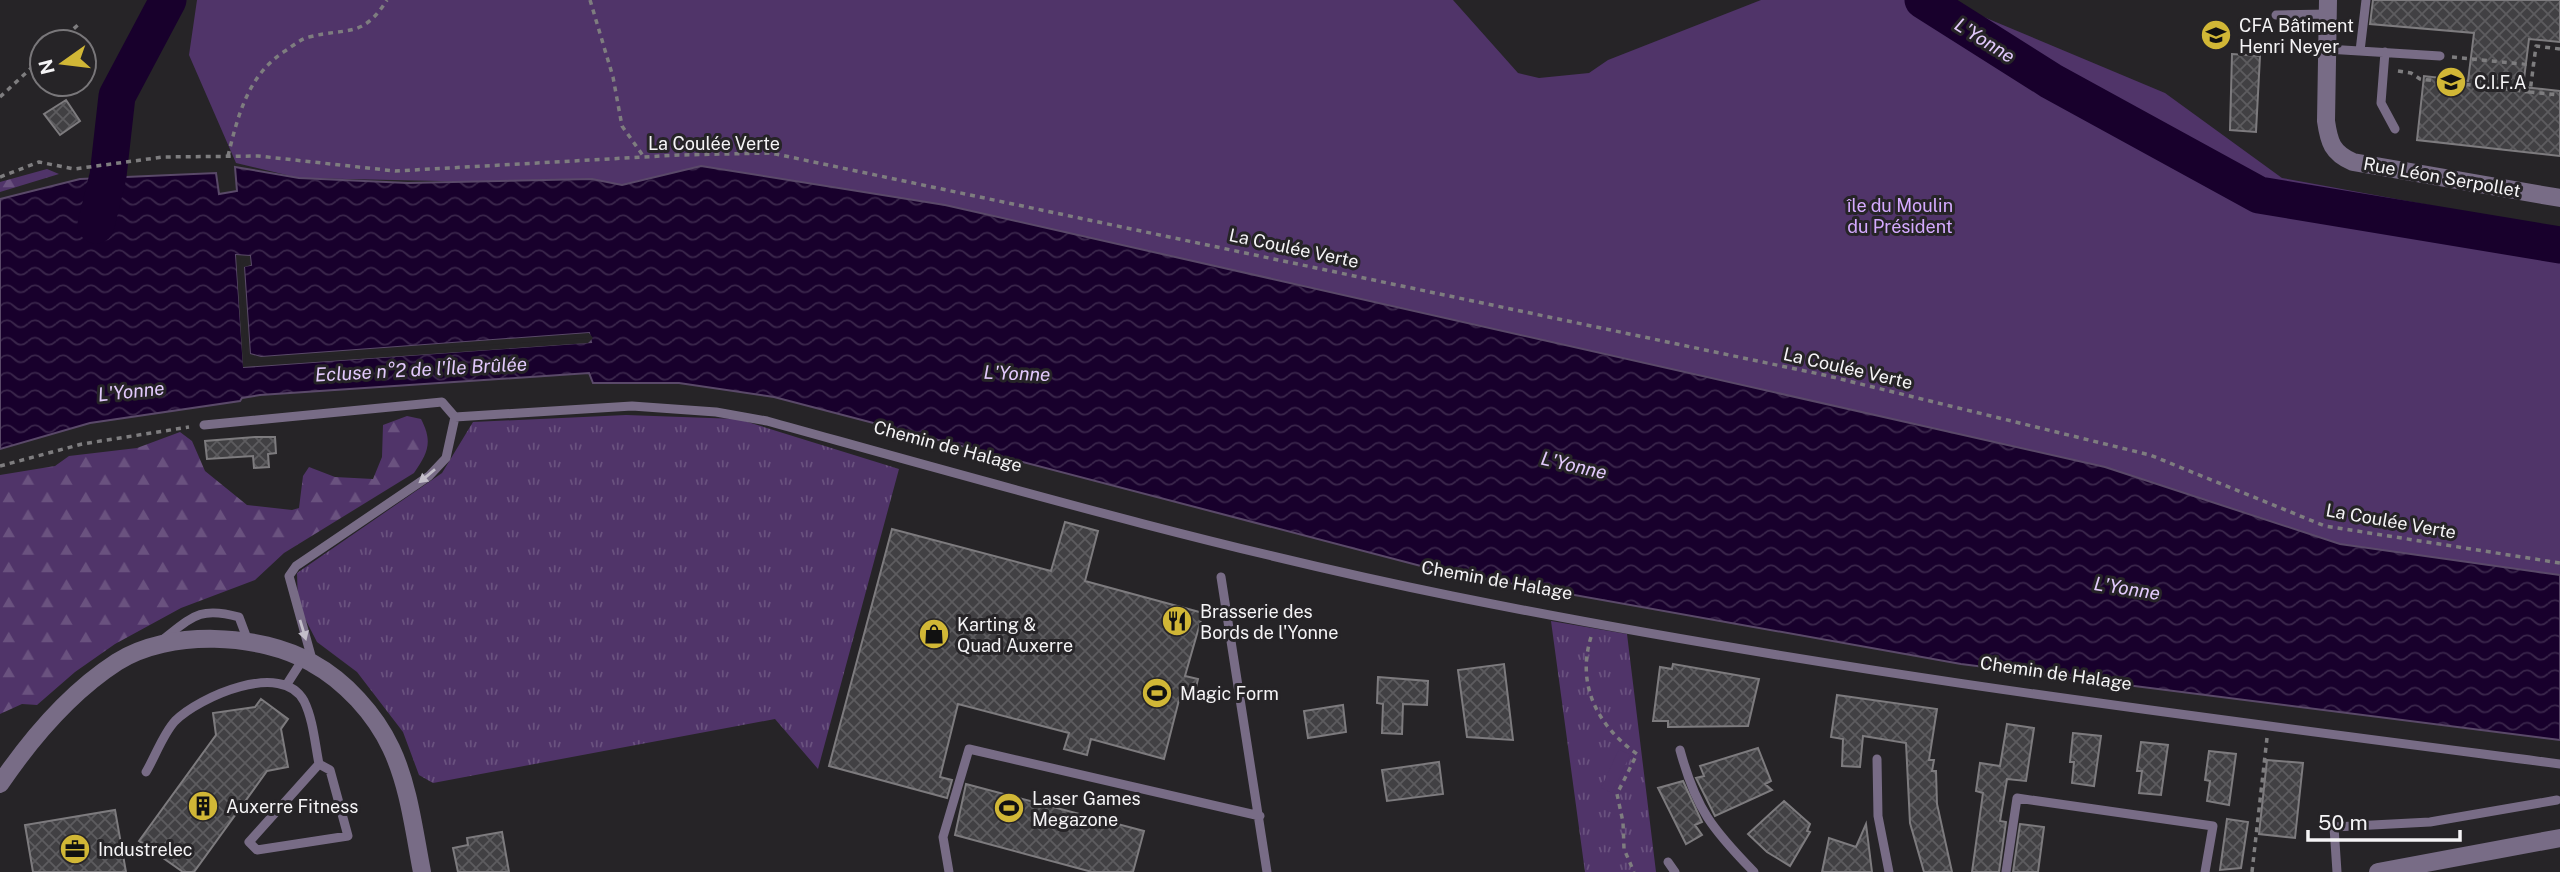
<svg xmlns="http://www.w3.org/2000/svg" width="2560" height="872" viewBox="0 0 2560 872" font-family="'Public Sans',sans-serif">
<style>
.grass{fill:url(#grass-tufts)}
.forest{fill:url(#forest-firs)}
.green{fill:#503469}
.water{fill:url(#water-waves);stroke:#5a4969;stroke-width:2;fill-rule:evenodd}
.pier{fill:#262427;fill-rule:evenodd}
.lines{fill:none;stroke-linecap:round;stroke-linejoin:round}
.river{stroke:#18002c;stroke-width:37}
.building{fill:url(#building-cross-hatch);stroke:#7d7b7e;stroke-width:2}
.path{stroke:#7e7d7f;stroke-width:3.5;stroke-dasharray:5 5;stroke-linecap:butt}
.lane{stroke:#786c86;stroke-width:9}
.street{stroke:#786c86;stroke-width:18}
.oneway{fill:#c3bec9}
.labels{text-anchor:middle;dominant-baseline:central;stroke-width:6;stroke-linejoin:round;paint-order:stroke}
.poi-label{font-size:18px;fill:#f5f4f6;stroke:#262427;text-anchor:start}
.street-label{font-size:18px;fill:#f5f4f6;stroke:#262427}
.park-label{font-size:18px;fill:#d5aaff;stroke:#262427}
.water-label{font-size:19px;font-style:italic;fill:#e3cafd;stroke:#262427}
</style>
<defs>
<pattern id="grass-tufts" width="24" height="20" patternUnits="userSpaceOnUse" patternTransform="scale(1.75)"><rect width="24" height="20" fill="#503469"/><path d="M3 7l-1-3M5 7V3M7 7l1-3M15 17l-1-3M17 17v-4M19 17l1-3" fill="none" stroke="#6a527f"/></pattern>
<pattern id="forest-firs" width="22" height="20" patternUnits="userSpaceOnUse" patternTransform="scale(1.75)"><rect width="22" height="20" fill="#503469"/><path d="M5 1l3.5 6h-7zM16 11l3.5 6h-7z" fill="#6a527f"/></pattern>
<pattern id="water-waves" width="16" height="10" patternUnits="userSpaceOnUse" patternTransform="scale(1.75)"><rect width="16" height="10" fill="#18002c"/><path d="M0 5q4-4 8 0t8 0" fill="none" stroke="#3a264b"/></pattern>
<pattern id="building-cross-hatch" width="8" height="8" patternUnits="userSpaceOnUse" patternTransform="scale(1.75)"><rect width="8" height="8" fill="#414043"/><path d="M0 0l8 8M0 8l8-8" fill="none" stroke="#5d5c5f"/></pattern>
</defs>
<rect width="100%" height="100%" fill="#262427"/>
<path class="grass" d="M626,415l112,4 161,50 -81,300 -43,-50 -342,64 -14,-8 -16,-43 -46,-60 -40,-30 -19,-37 -1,-32 145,-100 31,-51z
M1551,621l76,13 29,238h-71z"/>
<path class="forest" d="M47,169l12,5 -59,18v-10z
M407,416l14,3c12,23 7,34 -7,54l-130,80 -29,27 -74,28 -66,36 -40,28 -38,33 -15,-1 -22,10v-239l55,-9 14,-10 68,-8 43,-16 12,9 13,30 42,34 45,5 7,-2 4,-32 6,-9 26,10 38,2 9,-22 1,-32z"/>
<path class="green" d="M197,0h1256l65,73 21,5 50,-5 19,-13 153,-60h182l222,93 117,85 278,51v346l-220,-31 -1395,-339 -244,-39 -79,19 -323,-7 -63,-15 -47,-108z
M1619,749l11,6 -18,38 -11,-5z"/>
<path class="water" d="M701,166l244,39 1160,262 235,77 220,31v165l-599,-76 -521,-93 -666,-174 -95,-14h-86l-4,-10 -329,22 -18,3 -2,3 -150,22 -90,26v-250l80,-20 136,-6 3,21 18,-3 -2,-24 64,11 109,5 184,-4 30,6zM236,255l14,1 1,9 -7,1 6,88 11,3 328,-24 2,9 -347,25z"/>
<path class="pier" d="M236,255l14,1 1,9 -7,2 6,87 11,3 328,-24 4,5 -5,5 -345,24zM240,258l7,1 -7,7 9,91 12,3 328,-22 -343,25 -5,-82z"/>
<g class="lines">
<path class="river" d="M1923,0l128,81 208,114 301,50
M96,225l12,-49 9,-80 51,-96"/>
</g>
<path class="building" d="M2373,0h187v42l-31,-3 -6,48 37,4v65l-143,-16 7,-64 44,5 6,-48 -104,-9z
M2232,54l28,2 -4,76 -26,-2z
M66,100l14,21 -20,14 -16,-21z
M255,437h20l1,16 -8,1 1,13 -15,1 -1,-12 -46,3 -2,-18z
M1065,522l33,9 -13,50 118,32 -18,63 13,3 -5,21 -13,-4 -16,63 -73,-20 -4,16 -23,-6 5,-16 -111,-29 -18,73 12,3 -5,18 -118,-32 63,-237 159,42z
M1504,664l9,76 -46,-3 -9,-67z
M1673,664l86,15 -11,47 -80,1v-6h-15l7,-54 12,2z
M1378,677l50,4 -1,24 -24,-1 -1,30 -20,-1 1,-29 -6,-1z
M1837,695l100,14 -8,51h5l-2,11h4l1,33 15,68h-28l-14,-49 -4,-80 -43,-7 -3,31 -18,-1 1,-27 -12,-2z
M261,699l27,20 -7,10 7,38 -21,4 -73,101h-11l-44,-31 77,-106 -3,-22 42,-6z
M1343,705l3,27 -38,6 -4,-27z
M2007,724l27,4 -8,53 -19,-2 -7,42 6,1 -7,50h-27l11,-79 -7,-2 4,-28 20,3z
M2073,733l28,3 -7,50 -22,-3 2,-21h-4z
M2141,742l27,3 -7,50 -22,-2 3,-22h-5z
M1758,748l13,33 -6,3 7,6 -57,26 -19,-38 8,-2 -4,-10z
M2209,751l27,3 -7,51 -22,-4 3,-20 -5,-1z
M2267,760l36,3 -8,75 -36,-4z
M1439,762l4,32 -56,7 -5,-31z
M1683,781l19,41 -7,3 7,10 -16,9 -28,-56z
M966,784l178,47 -11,41h-41l-137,-37z
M1784,801l26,23 -3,7 3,1 -20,34 -23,-14 -19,-18z
M115,810l11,62h-93l-8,-47z
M2227,819l21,3 -7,46 -21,2z
M1866,824l6,48h-50l7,-34 27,9z
M2020,824l24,3 -6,45h-25z
M502,832l7,40h-51l-5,-24 15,-3 -1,-7z"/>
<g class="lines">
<path class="path" d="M590,0l23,77 9,49 22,31
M59,42l21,-19
M2560,49l-24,-3 -6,46 30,3
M2452,57l81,8
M2398,71l13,2 9,6 110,13
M0,97l42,-39
M228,156c10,-41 20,-81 57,-105 8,-5 15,-12 24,-14 39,-10 53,2 78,-37
M0,177l39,-15 35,7 89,-12 95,-1 137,15 284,-16 92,-2 1053,222 326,80 175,71 235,37
M0,466l82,-22 107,-17
M1591,637c-15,49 7,89 46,117l-20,40 6,28 1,27 10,23
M2252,872l15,-134"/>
<path class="lane" d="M2276,15l52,-1
M2327,49l113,7
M2360,51l6,-51
M2385,52l-4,51 14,26
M455,417l177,-11 84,6 51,9c227,63 453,128 685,175 366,74 738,120 1108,168
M204,425l238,-23 13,15
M1221,577l46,295
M161,641c31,-24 38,-35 78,-24l9,24
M313,663l-24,-87 7,-10 133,-90 17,-18 9,-41
M287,684l16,-25
M1680,750c16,59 32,79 74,122
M1877,759l1,57 11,56
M146,772c9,-15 17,-38 29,-51 24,-24 107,-61 129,-20 9,18 11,43 15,63l11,6 18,66 -91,14 -8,-8 70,-78
M1668,862l7,10
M949,872l-6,-35 26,-88 291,67
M2006,872l11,-74 196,28 -8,46
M2337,872l-3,-45 96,-5 127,-22"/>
<path class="street" d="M2328,0l-2,121c3,21 6,32 27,41l207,36
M0,784c32,-47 69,-91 117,-122 52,-33 143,-29 195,1 33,18 63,51 79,85 18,38 23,83 31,124
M2378,872l182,-34"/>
</g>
<defs><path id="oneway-solid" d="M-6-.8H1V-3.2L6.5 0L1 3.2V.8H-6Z" transform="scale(1.75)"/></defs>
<g class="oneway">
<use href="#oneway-solid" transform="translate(427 476) rotate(140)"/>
<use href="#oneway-solid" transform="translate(303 630) rotate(73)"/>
</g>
<defs>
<g id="university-disc" transform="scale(1.575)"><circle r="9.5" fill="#d1b736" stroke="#262427"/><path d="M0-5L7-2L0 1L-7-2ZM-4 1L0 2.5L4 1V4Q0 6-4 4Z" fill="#111"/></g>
<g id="restaurant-disc" transform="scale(1.575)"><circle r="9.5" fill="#d1b736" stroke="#262427"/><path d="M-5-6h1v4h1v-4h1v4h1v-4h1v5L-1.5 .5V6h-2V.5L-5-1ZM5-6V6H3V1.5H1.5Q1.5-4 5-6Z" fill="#111"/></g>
<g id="shop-disc" transform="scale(1.575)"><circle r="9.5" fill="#d1b736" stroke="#262427"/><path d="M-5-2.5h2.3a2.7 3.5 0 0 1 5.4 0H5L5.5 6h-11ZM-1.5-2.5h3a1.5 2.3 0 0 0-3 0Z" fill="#111"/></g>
<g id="stadium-disc" transform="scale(1.575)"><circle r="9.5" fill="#d1b736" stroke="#262427"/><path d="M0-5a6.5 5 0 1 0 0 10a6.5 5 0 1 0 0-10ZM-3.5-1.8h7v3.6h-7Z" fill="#111"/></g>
<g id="building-disc" transform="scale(1.575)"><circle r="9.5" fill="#d1b736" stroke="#262427"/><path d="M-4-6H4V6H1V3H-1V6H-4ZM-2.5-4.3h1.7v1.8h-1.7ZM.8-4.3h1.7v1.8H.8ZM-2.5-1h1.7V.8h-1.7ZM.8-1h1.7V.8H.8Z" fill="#111"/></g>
<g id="office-disc" transform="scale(1.575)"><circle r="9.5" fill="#d1b736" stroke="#262427"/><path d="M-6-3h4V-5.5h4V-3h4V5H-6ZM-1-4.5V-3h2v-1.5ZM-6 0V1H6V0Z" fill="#111"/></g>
</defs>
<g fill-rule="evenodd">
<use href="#university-disc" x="2216" y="35"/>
<use href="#university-disc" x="2451" y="82"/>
<use href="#restaurant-disc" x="1177" y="621"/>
<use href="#shop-disc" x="934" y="634"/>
<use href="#stadium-disc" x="1157" y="693"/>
<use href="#building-disc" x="203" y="806"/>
<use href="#stadium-disc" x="1009" y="808"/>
<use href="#office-disc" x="75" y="849"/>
</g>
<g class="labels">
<g class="poi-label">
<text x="2239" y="25">CFA Bâtiment<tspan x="2239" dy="21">Henri Neyer</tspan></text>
<text x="2474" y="82">C.I.F.A</text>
<text x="1200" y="611">Brasserie des<tspan x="1200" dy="21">Bords de l'Yonne</tspan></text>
<text x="957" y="624">Karting &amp;<tspan x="957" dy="21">Quad Auxerre</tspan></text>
<text x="1180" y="693">Magic Form</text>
<text x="1032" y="798">Laser Games<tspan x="1032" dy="21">Megazone</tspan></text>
<text x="226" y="806">Auxerre Fitness</text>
<text x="98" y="849">Industrelec</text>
</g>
<g class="street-label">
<text x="714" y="143">La Coulée Verte</text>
<text transform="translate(2442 177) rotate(10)">Rue Léon Serpollet</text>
<text transform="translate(1294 248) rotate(12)">La Coulée Verte</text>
<text transform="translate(1848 368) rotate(13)">La Coulée Verte</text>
<text transform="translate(948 446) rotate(15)">Chemin de Halage</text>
<text transform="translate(2391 521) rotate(10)">La Coulée Verte</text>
<text transform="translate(1497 580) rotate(10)">Chemin de Halage</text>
<text transform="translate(2056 673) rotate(8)">Chemin de Halage</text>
</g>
<g class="park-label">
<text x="1900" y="205">île du Moulin<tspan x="1900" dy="21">du Président</tspan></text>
</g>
<g class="water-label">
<text transform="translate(1985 40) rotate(32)">L'Yonne</text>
<text transform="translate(421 369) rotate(-3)">Ecluse n°2 de l'Île Brûlée</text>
<text transform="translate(1017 373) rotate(2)">L'Yonne</text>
<text transform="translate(131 391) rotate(-6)">L'Yonne</text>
<text transform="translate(1574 465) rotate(13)">L'Yonne</text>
<text transform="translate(2127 588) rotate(9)">L'Yonne</text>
</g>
</g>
<g transform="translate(63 63) rotate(256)"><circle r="33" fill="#262427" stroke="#79777a" stroke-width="2"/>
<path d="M0-5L12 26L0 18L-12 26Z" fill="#d1b736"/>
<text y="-10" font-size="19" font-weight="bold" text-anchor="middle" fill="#f5f4f6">N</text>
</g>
<path d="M2308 830v10h152v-10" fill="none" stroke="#f5f4f6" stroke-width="3.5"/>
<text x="2318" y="830" font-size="21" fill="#f5f4f6" stroke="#262427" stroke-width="5" paint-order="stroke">50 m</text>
</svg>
